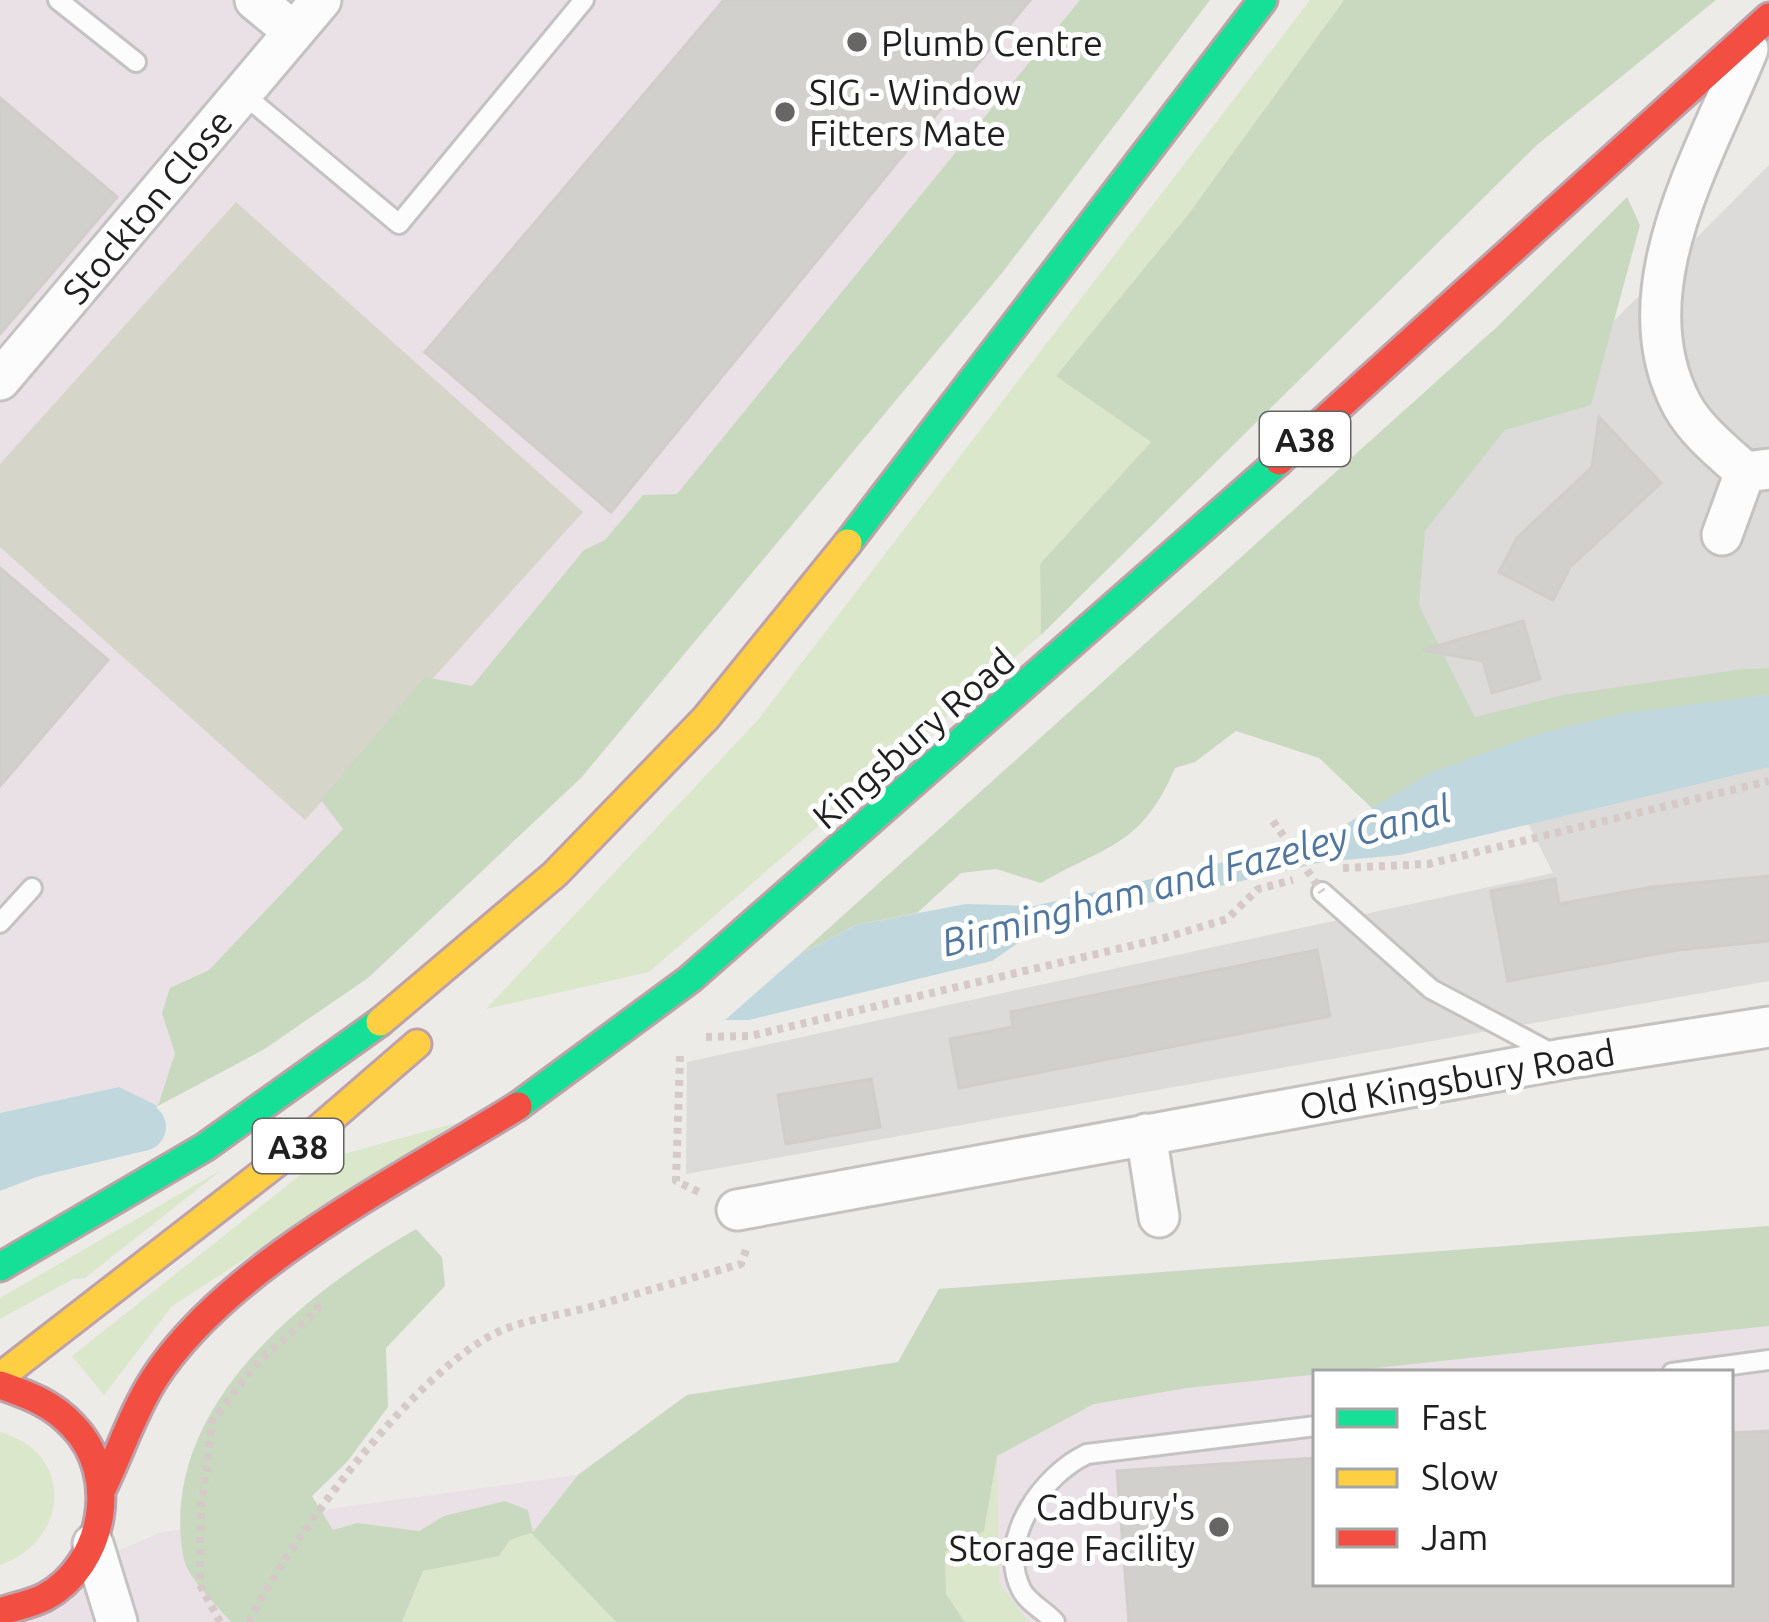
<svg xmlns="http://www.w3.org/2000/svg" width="1769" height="1622" viewBox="0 0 1769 1622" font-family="Ubuntu,sans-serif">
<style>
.residential{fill:#dcdbd9}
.industrial{fill:#eae1e6;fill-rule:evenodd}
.construction{fill:#d5d5ca}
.grass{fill:#dae7ca}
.forest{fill:#c9d9c0}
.water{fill:#bfd7dd}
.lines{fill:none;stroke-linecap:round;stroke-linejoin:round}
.canal{stroke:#bfd7dd;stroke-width:48}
.building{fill:#d2d0cd;stroke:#d0cdca;stroke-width:3}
.lane-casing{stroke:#c4c3c2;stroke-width:24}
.street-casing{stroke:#c4c3c2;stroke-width:45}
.fast-casing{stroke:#bfa1aa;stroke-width:33}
.slow-casing{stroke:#bfa1aa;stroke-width:33}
.jam-casing{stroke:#bfa1aa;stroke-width:33}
.path{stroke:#d6cac8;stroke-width:8;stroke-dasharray:6 6;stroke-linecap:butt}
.lane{stroke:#fcfcfc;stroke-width:18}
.street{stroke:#fcfcfc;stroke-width:39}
.fast{stroke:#16e098;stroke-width:27}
.slow{stroke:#ffcf43;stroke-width:27}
.jam{stroke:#f24e42;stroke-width:27}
.path-bridge{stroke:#d6cac8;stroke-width:8;stroke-dasharray:6 6;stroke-linecap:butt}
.poi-dot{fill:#676665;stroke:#fff;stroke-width:4.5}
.labels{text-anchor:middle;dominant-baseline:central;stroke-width:10;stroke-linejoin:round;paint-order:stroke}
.shield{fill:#fff;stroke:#626262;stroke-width:3}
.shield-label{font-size:33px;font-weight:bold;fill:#1f1f1f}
.poi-label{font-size:36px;fill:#1f1f1f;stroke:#fff;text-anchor:start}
.street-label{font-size:36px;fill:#1f1f1f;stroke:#fff}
.water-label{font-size:39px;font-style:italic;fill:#51779f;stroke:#fff}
</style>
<rect width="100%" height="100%" fill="#edebe8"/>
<path class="residential" d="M1769,165v816l-1083,193 1,-112 866,-189 -164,-326z"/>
<path class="industrial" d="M0,0h1106l-640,810 -308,296 -40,-19 -118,26z
M1769,1226v396h-1769v-21l162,-69 415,-57 110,-80 211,-33 41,-73zM1316,1373h414v210h-414z"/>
<path class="construction" d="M236,202l347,310 -278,308 -305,-273v-83z"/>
<path class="grass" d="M1310,0h34l-157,216 -130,159 94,67 -111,122 1,71 -392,337 -163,37 271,-288z
M456,1123l-284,183 -68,89 -32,-39 246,-195z
M223,1169l-138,109 -12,1 -73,40v-21z
M0,1432c75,20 70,109 0,133z
M997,1456l2,127 30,39h-64l-19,-28 -1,-43 39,-20z
M532,1533l84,89h-213l20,-51 76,-15 11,-16z"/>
<path class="forest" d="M1080,0h130l-208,273 -421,505 -213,200 -105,72 -105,56 17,-53 -13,-40 8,-25 39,-18 134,-141 -22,-29 104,-123 47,9 112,-136 21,-10 38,-45 34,-1z
M1344,0h372l-179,145 -496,490 -1,-71 111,-122 -95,-66 131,-160z
M1627,197l13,28 -49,180 -86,25 -80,101 -6,74 56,112 88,-22 180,-26 26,-1v27c-141,18 -274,34 -394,116l-56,-53 -83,-27 -41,31 -20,6c-34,79 -67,76 -134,115l-45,-14 -35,4 -44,40 -61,12 -57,30 700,-630z
M1769,1226v100l-582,62 -93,16 -97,52 -13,75 -39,21 1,42 19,28h-349l-85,-89 -21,7 -11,16 -76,15 -21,51h-171c-15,-18 -45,-44 -48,-67 -25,-148 122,-262 233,-326l26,28 3,29 -59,62 2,59 -41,55 -35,34 21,34 24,-7 62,8 25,-15 61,-15 23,9 5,22 45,-57 109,-80 211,-33 41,-73z"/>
<path class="water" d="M1769,695v72l-369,88 -78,7 -284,67 -46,32 -243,59h-24l74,-65 57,-30 110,-21 68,2 286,-66 110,-67 108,-39 86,-21z
M119,1087l39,19 -88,58 -70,27v-78z"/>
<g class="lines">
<path class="canal" d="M0,1161l142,-34"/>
</g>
<path class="building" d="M724,0h306l-419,512 -186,-160z
M0,98l117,99 -117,137z
M1599,417l62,66 -91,84 -17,33 -54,-28 18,-34 75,-71z
M0,568l108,92 -108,126z
M1523,621l17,58 -48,14 -9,-32 -60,-11z
M1769,876v65l-92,9 -169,31 -17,-90 64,-12 4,25 93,-17z
M1317,950l13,66 -371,72 -9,-49 63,-12 -2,-15z
M871,1079l9,48 -94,17 -8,-49z
M1769,1431v191h-640l-12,-151 199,-13v125h414v-150z"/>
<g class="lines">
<g class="lane-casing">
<path id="lane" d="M58,0l78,62
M242,93l157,131 185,-224
M1322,892l109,97 126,67
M0,923l32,-35
M1672,1373l97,-13
M1055,1622c-10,-11 -28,-20 -34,-33 -25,-51 23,-115 66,-135l229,-28"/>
</g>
<g class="street-casing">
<path id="street" d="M255,0l39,32
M1748,49c-43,107 -127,242 -66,356 14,26 42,48 63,67l24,-3
M0,380l321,-380
M1722,535l23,-63
M1146,1134l13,83
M737,1210l826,-151 206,-32
M93,1544l24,78"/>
</g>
<g class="fast-casing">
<path id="fast" d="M848,543l415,-543
M518,1106l172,-127 589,-518
M0,1267l205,-120 175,-125"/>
</g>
<g class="slow-casing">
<path id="slow" d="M380,1022l175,-148 151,-156 142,-175
M0,1377l307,-238 110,-95"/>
</g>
<g class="jam-casing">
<path id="jam" d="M1279,461l490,-444
M0,1385c28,10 52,18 73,41 48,49 31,139 -28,171 -13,7 -31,10 -45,15
M103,1487c17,-35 30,-75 51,-108 74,-115 249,-201 364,-273"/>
</g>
<path class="path" d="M1343,868l85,-4 341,-83
M706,1037l44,-1 414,-98 63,-19 31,-30 35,-9
M680,1056l-4,125 25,12
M220,1622l-20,-37 1,-74 11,-89 42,-56 64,-57 -4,-10
M249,1622c40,-82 168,-254 251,-291 28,-12 61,-16 90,-24 50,-14 101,-29 151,-43l5,-14"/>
<use href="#lane" class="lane"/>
<use href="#street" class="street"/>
<use href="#fast" class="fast"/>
<use href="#slow" class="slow"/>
<use href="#jam" class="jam"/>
<path class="path-bridge" d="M1273,821l49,71"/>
</g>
<g class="poi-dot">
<circle cx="857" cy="42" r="12"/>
<circle cx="785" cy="112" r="12"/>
<circle cx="1219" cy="1527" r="12"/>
</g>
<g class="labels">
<g class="shield">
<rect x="1260" y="412" width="90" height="54" rx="9"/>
<rect x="253" y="1119" width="90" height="54" rx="9"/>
</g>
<g class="shield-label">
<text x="1305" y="439">A38</text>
<text x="298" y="1146">A38</text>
</g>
<g class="poi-label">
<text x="881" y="42">Plumb Centre</text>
<text x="809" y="91">SIG - Window<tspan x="809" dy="41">Fitters Mate</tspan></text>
<text x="1195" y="1506" text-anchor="end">Cadbury's<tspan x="1195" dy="41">Storage Facility</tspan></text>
</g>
<g class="street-label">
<text transform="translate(147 206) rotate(-50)">Stockton Close</text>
<text transform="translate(913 738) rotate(-41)">Kingsbury Road</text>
<text transform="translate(1457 1079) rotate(-10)">Old Kingsbury Road</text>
</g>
<g class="water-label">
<text transform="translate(1196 875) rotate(-15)">Birmingham and Fazeley Canal</text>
</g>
</g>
<rect x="1313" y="1370" width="420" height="216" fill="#ffffff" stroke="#a5a5a5" stroke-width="3"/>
<rect x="1337" y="1409" width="60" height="18" fill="#16e098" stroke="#a5a5a5" stroke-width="3"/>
<text x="1421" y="1430" font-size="36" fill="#1f1f1f">Fast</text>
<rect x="1337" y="1469" width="60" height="18" fill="#ffcf43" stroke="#a5a5a5" stroke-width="3"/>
<text x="1421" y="1490" font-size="36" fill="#1f1f1f">Slow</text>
<rect x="1337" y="1529" width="60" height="18" fill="#f24e42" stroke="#a5a5a5" stroke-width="3"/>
<text x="1421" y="1550" font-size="36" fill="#1f1f1f">Jam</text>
</svg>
